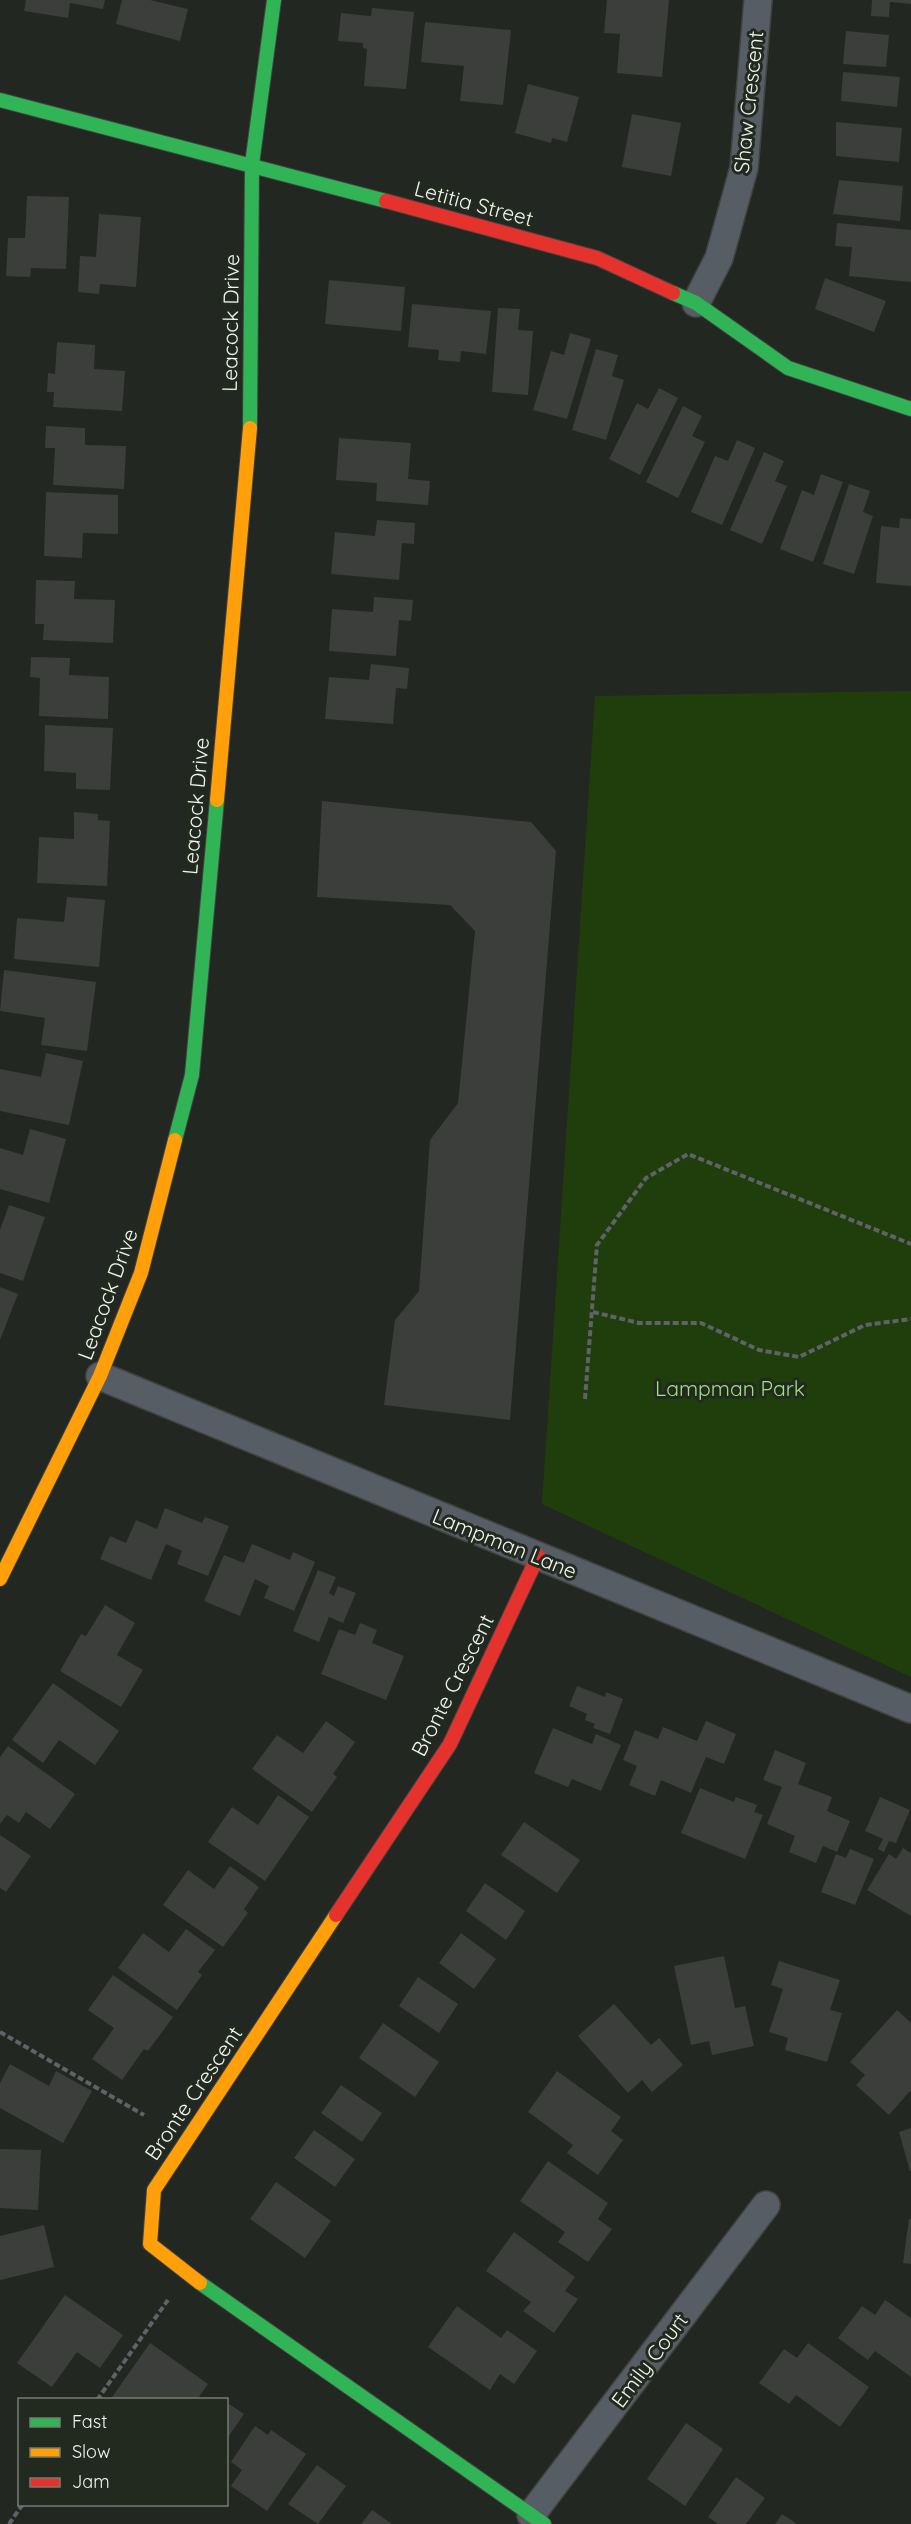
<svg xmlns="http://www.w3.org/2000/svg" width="911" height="2524" viewBox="0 0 911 2524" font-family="Quicksand,sans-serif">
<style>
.green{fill:#1f3e0c}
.building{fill:#3b3e3a}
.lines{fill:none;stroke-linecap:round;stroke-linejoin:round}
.street-casing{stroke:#414340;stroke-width:30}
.fast-casing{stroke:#414340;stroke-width:16}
.slow-casing{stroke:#414340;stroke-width:16}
.jam-casing{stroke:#414340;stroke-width:16}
.path{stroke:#5f6367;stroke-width:4;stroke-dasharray:6 3;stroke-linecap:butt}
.street{stroke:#575d64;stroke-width:27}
.fast{stroke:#30b455;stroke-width:14}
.slow{stroke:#ff9f0a;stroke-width:14}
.jam{stroke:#e5322d;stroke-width:14}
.labels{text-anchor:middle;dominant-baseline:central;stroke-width:6;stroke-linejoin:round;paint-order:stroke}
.street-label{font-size:21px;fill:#f1f6ef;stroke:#222a1f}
.park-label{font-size:21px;fill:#9fe181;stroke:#222a1f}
</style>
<rect width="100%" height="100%" fill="#232722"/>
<path class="green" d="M911,691v986l-369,-173 53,-808z"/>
<path class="building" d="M26,0h79l-2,9 -33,-6 -2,15 -44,-7z
M122,0h28l38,9 -8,32 -64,-17z
M607,0h62l-7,77 -45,-4 3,-39 -16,-1z
M872,0h39v4l-21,-2 -1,15 -18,-1z
M372,8l42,4 -8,77 -42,-3 3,-37 -4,-1v-5l-25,-2 3,-28 30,3z
M425,22l86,8 -8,75 -43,-4 4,-35 -43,-4z
M846,31l43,4 -3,32 -43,-3z
M843,72l57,5 -3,30 -56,-6z
M528,84l51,13 -12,45 -15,-4 -1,5 -36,-10z
M632,114l49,9 -10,53 -49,-9z
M836,122l66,6 -3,34 -63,-6z
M839,180l64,6 -3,35 -67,-7z
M27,196l42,1 -3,72 -35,-1 -1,9 -24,-1 2,-38h17z
M99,214l42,3 -5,70 -36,-3 -1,10 -21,-2 2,-36 16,1z
M837,223l74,7v52l-62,-6 3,-29 -17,-1z
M825,278l61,23 -12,31 -59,-23z
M329,280l76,7 -4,44 -76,-7z
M412,304l79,7 -5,43 -25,-3 -1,11 -22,-2 1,-10 -31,-3z
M498,308l22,1 -2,21 15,1 -5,64 -36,-3z
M570,333l21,6 -24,80 -34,-9 18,-59 13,4z
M57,342l38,3 -1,24 31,2 -3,40 -69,-4 1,-15h-7l1,-19 7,1z
M596,349l22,6 -6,21 12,4 -18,60 -34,-10z
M659,388l19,10 -38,77 -31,-16 28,-56 11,6z
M683,406l19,10 -10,20 13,6 -27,56 -32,-16z
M46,426l39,2v17l41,1 -2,43 -71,-4 2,-37h-10z
M339,438l72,5 -3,36 22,2 -2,24 -52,-4 1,-18 -41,-3z
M737,440l18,8 -33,77 -31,-13 24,-56 13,5z
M764,452l20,9 -9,20 12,5 -25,58 -32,-14z
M821,474l22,8 -30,80 -33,-13 22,-59 12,5z
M849,484l21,7 -7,21 10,4 -19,58 -31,-10z
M46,492l72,3v39l-35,-1 -1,25 -38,-2z
M900,518l11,1v67l-35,-3 5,-57 18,2z
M377,520l38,3 -1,21 -12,-1 -3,37 -68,-6 4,-42 40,4z
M36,580l39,1 -1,18 41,1 -2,43 -70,-3 1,-16h-9z
M374,597l39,3 -2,21 -12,-1 -3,36 -67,-5 3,-42 41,3z
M31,657l39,1 -1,17 40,2 -1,42 -69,-3 1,-38 -10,-1z
M371,664l38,4 -2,21 -11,-1 -3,36 -68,-5 4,-42 40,3z
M45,725l68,3 -3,62 -34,-1v-16l-32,-2z
M322,801l209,21 25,29 -46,569 -126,-15 11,-85 24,-29 11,-151 28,-37 17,-172 -25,-26 -133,-8z
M74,812l24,2v6l12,1 -3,65 -70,-3 2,-46 35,2z
M67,897l38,3 -6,67 -85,-8 3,-41 47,4z
M4,970l92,12 -9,69 -46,-6 4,-27 -45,-7z
M46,1053l37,8 -14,64 -69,-14v-42l41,8z
M30,1129l36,10 -17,64 -49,-14v-41l23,7z
M9,1205l36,12 -22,64 -23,-8v-43z
M0,1287l18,7 -18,46z
M165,1508l37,15 3,-6 24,9 -21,50 -31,-12 5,-13 -16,-7 -15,36 -51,-21 10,-23 16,7 10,-23 21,9z
M252,1544l38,16 3,-8 22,10 -21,49 -30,-13 5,-12 -14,-7 -15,37 -36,-15 20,-46 20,8z
M318,1570l18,7 -7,16 5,3 4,-10 18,7 -13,30 -14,-6 -10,25 -26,-11z
M105,1605l30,18 -18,32 26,15 -22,37 -61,-36 21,-37 5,2z
M360,1623l17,7 -5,13 32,13 -18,44 -65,-26 18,-45 16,6z
M53,1683l66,48 -24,34 -36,-25 -16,23 -31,-23z
M577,1686l28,11 1,-5 17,7 -13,35 -17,-6 2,-4 -10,-4 2,-6 -18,-8z
M326,1721l29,21 -22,32 4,3 -25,35 -60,-43 25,-34 26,18z
M706,1721l30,13 -12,30 -18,-7 -15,36 -30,-13 -6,16 -26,-11 8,-19 -14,-6 12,-30 23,9 5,-12 34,14z
M553,1728l39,16 4,-10 25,11 -20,46 -29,-12 -4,8 -34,-14z
M8,1746l67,48 -25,35 -24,-17 -7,11 -12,-8 -7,9v-67z
M775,1750l31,13 -8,21 34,13 -5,14 23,10 -13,31 -14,-6 -7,17 -27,-11 6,-16 -28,-12 15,-37 -19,-7z
M700,1788l34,14 2,-5 21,8 -3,7 9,3 -18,44 -64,-26z
M278,1795l31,22 -44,64 -57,-39 24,-35 26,18z
M880,1797l30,13 -14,33 -7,-2 -5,11 -6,-3 5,-10 -18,-8z
M524,1822l56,38 -23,33 -56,-38z
M0,1835l31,21 -25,36 -6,-4z
M903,1848l8,5v63l-44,-26 22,-36 7,5z
M850,1849l24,10 -19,46 -34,-13 15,-38 10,4z
M230,1866l29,21 -15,22 4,4 -25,34 -60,-42 25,-35 26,19z
M485,1883l40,28 -19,29 -40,-29z
M186,1929l29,21 -17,22 4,3 -25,35 -59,-42 25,-35 26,19z
M461,1933l35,26 -22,30 -35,-26z
M724,1956l11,52 10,-2 9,40 -42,9 -3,-14 -18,4 -17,-79z
M779,1961l61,19 -10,30 12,3 -15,49 -42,-12 3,-12 -19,-6 14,-43 -12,-4z
M113,1975l60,42 -25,34 -4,-2 -22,31 -30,-21 22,-31 -26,-18z
M418,1977l40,27 -19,29 -40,-27z
M614,2004l37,41 8,-7 24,27 -31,27 -10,-12 -14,13 -50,-57z
M897,2010l14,13v67l-22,25 -33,-30 9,-10 -15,-13z
M383,2023l56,39 -24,35 -56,-39z
M10,2064l39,22 7,-15 36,20 -29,52 -63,-35v-25z
M557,2071l64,46 -10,14 12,9 -25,35 -31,-22 6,-8 -45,-33z
M341,2085l41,28 -20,29 -41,-29z
M911,2128v43h-1l-11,-39z
M314,2130l41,29 -20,28 -41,-29z
M0,2149l41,1 -3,60 -38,-2z
M548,2161l60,42 -10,16 14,10 -24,33 -30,-20 7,-10 -45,-31z
M276,2182l55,39 -26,37 -55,-39z
M909,2219h2v45l-8,-1z
M44,2225l10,42 -54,13v-44z
M514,2232l61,45 -10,14 13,8 -24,34 -31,-22 8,-9 -45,-31z
M65,2295l58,40 -23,33 -23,-16 -25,35 -35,-24z
M885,2300l26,18v59l-36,-26 -7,9 -30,-22 24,-32 13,9z
M457,2306l44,32 6,-8 30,21 -23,33 -14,-10 -10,16 -62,-43z
M150,2343l58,41 -11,16h-87z
M808,2343l61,44 -29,40 -44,-32 -7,9 -30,-21 25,-34 13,9z
M226,2402l18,12 -18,26z
M686,2423l37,26 -38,57 -38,-27z
M255,2426l13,9 3,-5 35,24 -39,57 -36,-25 11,-16 -11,-8z
M317,2465l29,21 -28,38 -30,-20z
M736,2477l29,21 -19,26h-28l-10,-7z
M372,2510l20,14h-31z
M782,2514l15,10h-22z"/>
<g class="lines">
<g class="street-casing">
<path id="street" d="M696,303l23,-45 25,-90 14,-168
M100,1376l811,333
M531,2515l235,-310"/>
</g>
<g class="fast-casing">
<path id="fast" d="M0,100l386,101
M673,293l23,10 92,65 123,41
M250,428l2,-264 22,-164
M175,1140l17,-65 25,-275
M200,2283l344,241"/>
</g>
<g class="slow-casing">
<path id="slow" d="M217,800l33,-372
M0,1579l100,-203 41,-103 34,-133
M200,2283l-50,-39 4,-54 182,-275"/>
</g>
<g class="jam-casing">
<path id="jam" d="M386,201l211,57 76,35
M336,1915l114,-171 88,-188"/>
</g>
<path class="path" d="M593,1312l46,11h62l58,27 40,7 66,-32 46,-6
M585,1399l12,-154 49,-67 42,-24 223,90
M0,2032l144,83
M97,2400l71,-100
M9,2524l14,-20"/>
<use href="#street" class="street"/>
<use href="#fast" class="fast"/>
<use href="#slow" class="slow"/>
<use href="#jam" class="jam"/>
</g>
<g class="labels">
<g class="street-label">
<text transform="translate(748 102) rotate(-84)">Shaw Crescent</text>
<text transform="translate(474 203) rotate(15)">Letitia Street</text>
<text transform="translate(230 323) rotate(-89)">Leacock Drive</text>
<text transform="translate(195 806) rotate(-85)">Leacock Drive</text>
<text transform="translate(107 1294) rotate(-70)">Leacock Drive</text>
<text transform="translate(505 1543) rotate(22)">Lampman Lane</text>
<text transform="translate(452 1685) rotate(-63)">Bronte Crescent</text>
<text transform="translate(193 2093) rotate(-56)">Bronte Crescent</text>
<text transform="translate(649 2360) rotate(-53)">Emily Court</text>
</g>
<g class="park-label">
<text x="730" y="1388">Lampman Park</text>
</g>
</g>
<rect x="18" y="2398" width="210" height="108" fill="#222a1f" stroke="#757c72" stroke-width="1.5"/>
<rect x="30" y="2418" width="30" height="9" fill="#30b455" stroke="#757c72" stroke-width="1.5"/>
<text x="72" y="2428" font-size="18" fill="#f1f6ef">Fast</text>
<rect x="30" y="2448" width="30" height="9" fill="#ff9f0a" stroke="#757c72" stroke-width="1.5"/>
<text x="72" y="2458" font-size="18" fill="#f1f6ef">Slow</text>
<rect x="30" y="2478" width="30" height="9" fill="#e5322d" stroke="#757c72" stroke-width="1.5"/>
<text x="72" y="2488" font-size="18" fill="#f1f6ef">Jam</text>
</svg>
